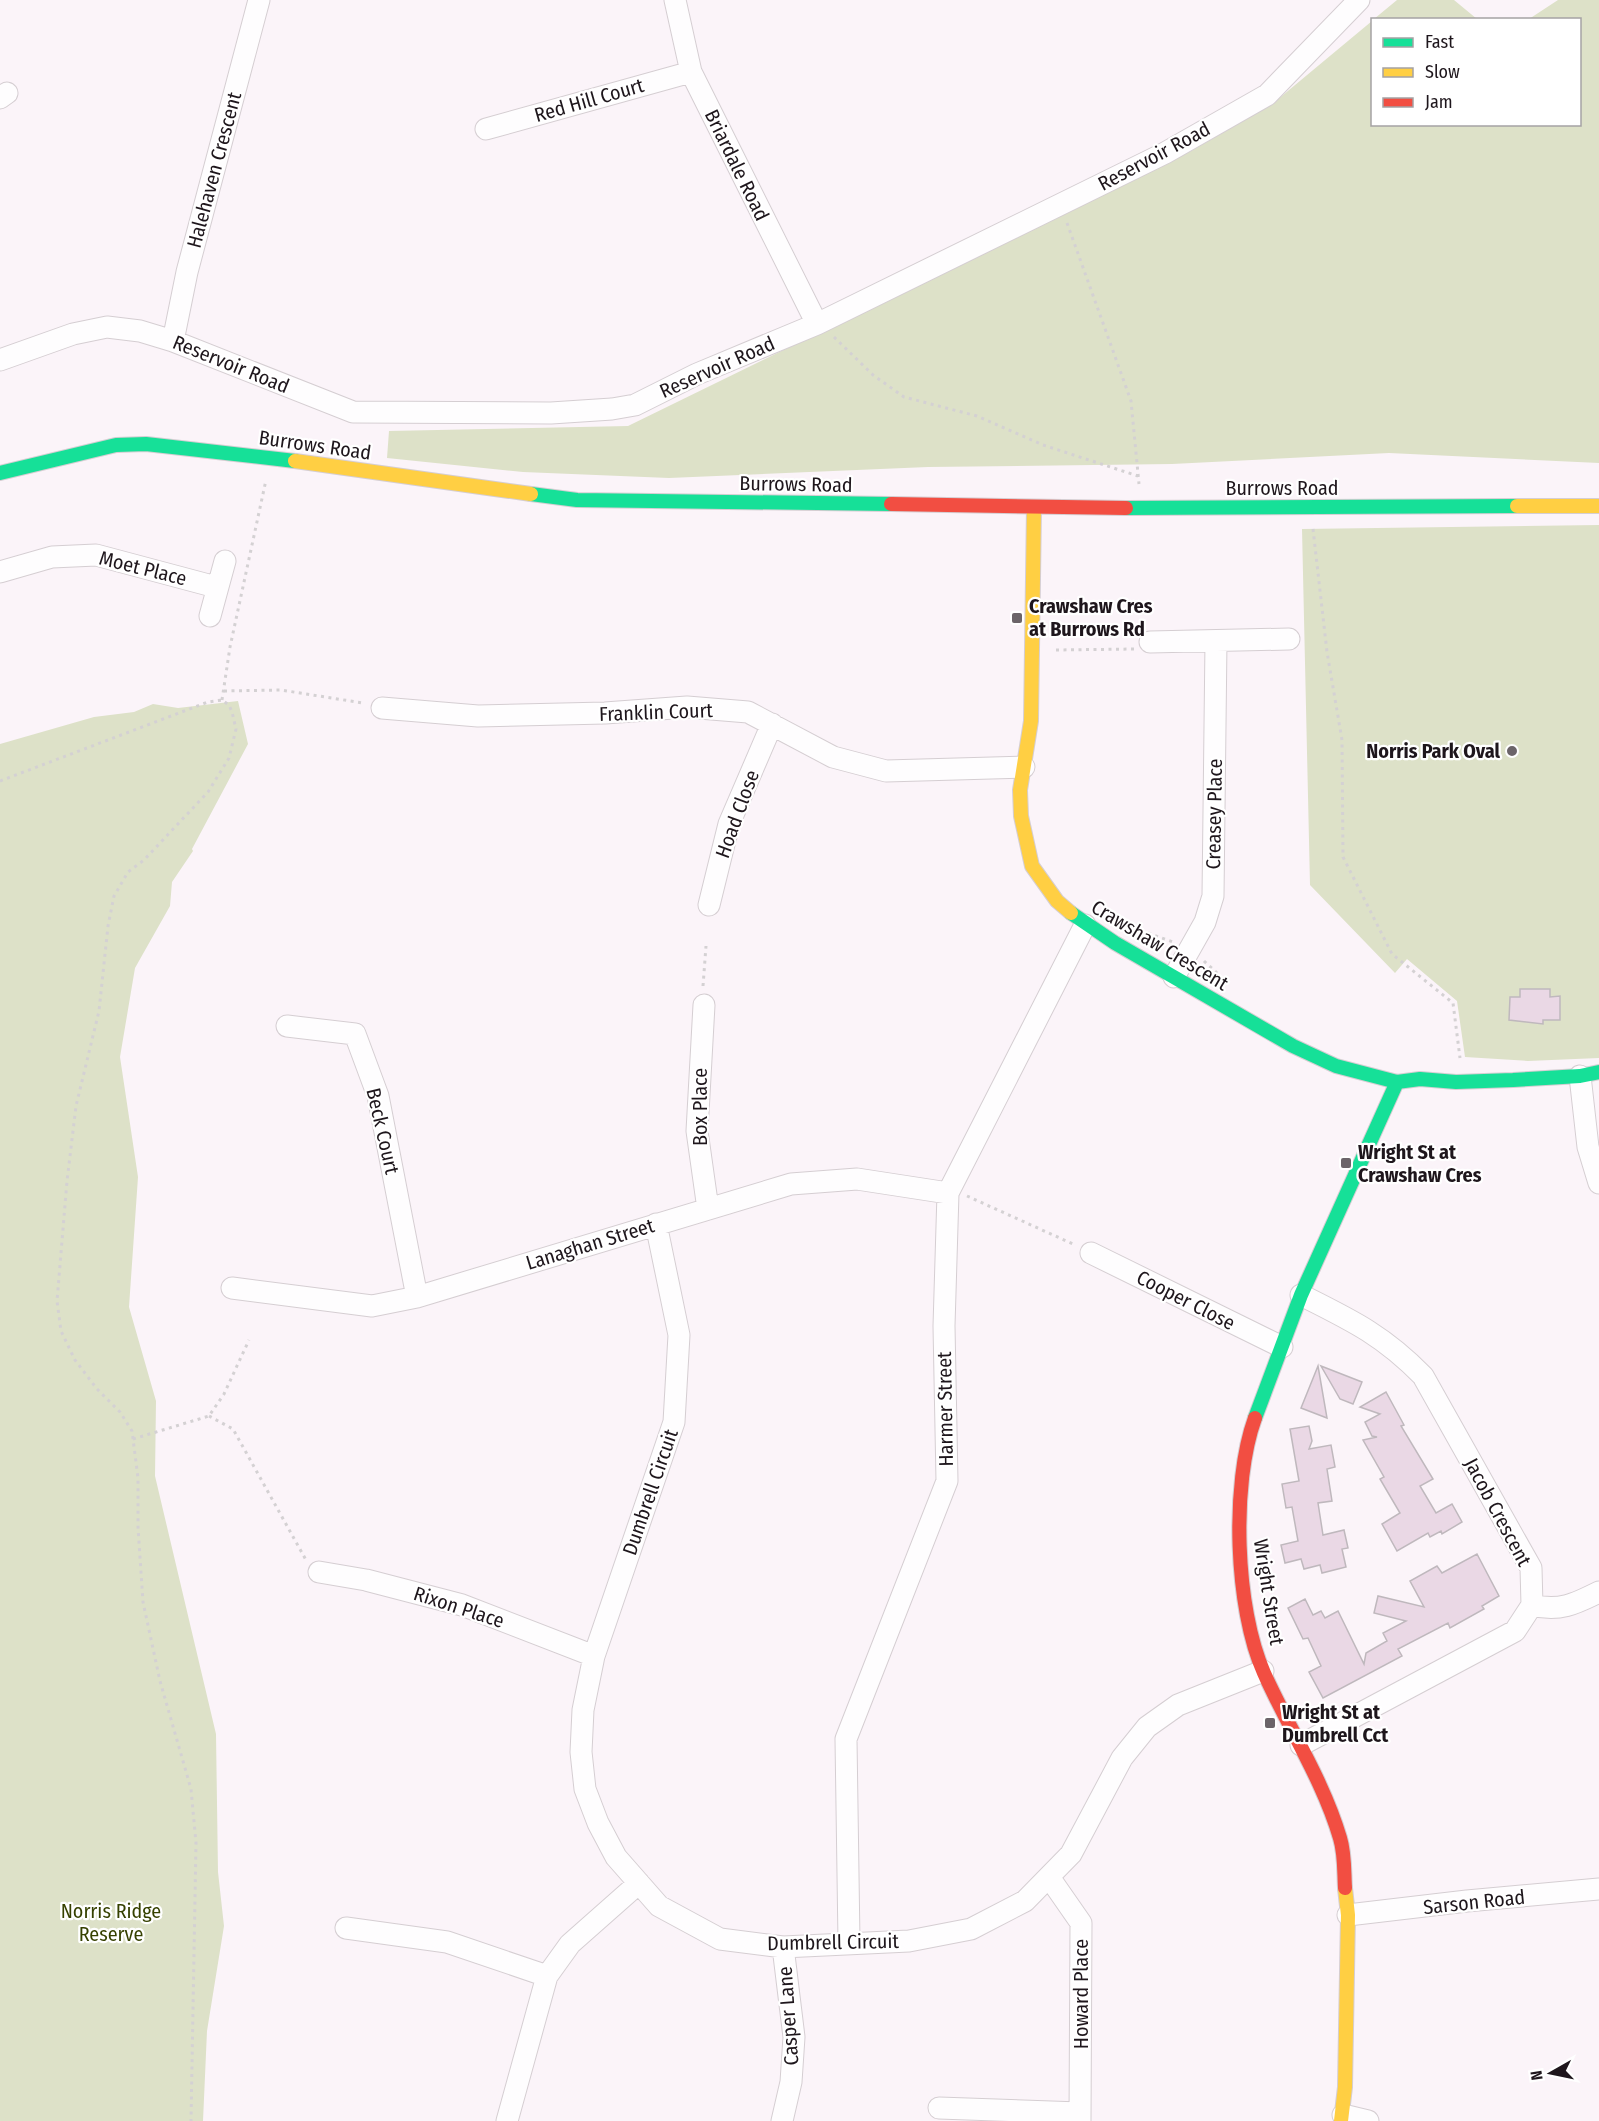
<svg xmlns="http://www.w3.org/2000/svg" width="1599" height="2121" viewBox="0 0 1599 2121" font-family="'Fira Sans Condensed',sans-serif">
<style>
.green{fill:#dde1c8}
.building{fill:#ead8e5;stroke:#bfb8bd;stroke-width:1.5}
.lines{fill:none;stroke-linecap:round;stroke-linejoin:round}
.street-casing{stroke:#d5ced2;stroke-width:23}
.fast-casing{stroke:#d5ced2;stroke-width:16}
.slow-casing{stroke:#d5ced2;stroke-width:16}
.jam-casing{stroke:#d5ced2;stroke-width:16}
.path{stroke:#d4d1d3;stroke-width:3;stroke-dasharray:3 4.5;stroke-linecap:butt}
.street{stroke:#fefdfe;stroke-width:21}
.fast{stroke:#16e098;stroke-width:14}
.slow{stroke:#ffcf43;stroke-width:14}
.jam{stroke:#f24e42;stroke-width:14}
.poi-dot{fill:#6b6469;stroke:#fff;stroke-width:2}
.labels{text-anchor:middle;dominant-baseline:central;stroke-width:4.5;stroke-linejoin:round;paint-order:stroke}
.street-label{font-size:20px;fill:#1e161c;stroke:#fff}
.poi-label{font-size:20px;font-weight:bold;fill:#1e161c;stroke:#fff;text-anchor:start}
.park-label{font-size:20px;fill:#364100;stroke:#fff}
</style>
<rect width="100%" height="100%" fill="#fbf4f9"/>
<path class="green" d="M1397,0h57l23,19h-103z
M1558,0h41v463l-210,-10 -217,11 -244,3 -259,11 -146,-6 -136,-14 2,-27 239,-5 563,-275 80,-46 101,-84v103h208v-104l-51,-1z
M1599,525v533l-71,3 -63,-4 -8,-56 -50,-42 -12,14 -85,-88 -8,-356z
M238,701l10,43 -56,105 1,2 -21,31 -2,24 -35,62 -15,89 18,120 -9,130 27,94 -1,75 61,258 2,138 6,54 -17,105 -4,90h-203v-1377l94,-27 40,-5 19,-8 25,4z"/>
<path class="building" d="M1520,989h30v8l10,-1v24h-17v4l-34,-4 1,-23h10z
M1318,1366l9,52 -26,-10z
M1321,1366l41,16 -9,22 -13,-5z
M1386,1392l18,33 -3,1 32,53 -13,7 16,27 16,-9 10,18 -20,12 -1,-3 -11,6 -2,-4 -31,18 -15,-27 18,-11 -20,-34 4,-2 -21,-37 14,-3 -5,-1 -7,-14 15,-8 -20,-7z
M1309,1426l3,15 -3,8 22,-4 4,22 -8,2 5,32 -14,2 5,32 21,-5 4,18 -6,1 4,18 -24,6 -2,-8 -16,4 -3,-10 -16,4 -4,-18 17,-4 -6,-34 -6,1 -4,-24 17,-3 -9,-52z
M1477,1554l22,42 -17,10 2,3 -34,19 -2,-5 -50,26 4,7 -79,42 -14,-26 12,-6 -13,-28 -5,1 -15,-31 17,-9 8,16 8,-4 4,7 13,-7 26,53 2,-11 21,-12 -4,-8 23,-12 -32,-8 4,-17 46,11 -14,-26 27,-15 5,7z"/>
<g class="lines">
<g class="street-casing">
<path id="street" d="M675,0l16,72 126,252
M0,98l7,-5
M486,129l205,-57
M173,341l14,-69 72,-272
M0,360l73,-26 34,-7 33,4 33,10 180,71 198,1 61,-4 23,-4 62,-31 120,-50 348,-171 102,-58 92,-95
M0,572l52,-15 44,-2 120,32
M210,616l15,-55
M1150,642l139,-3
M382,708l96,8 127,-3 82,-6 61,5 85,45 53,14 138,-4
M709,905l20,-81 43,-100
M1174,977l31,-55 8,-26 3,-255
M704,1005l-7,126 11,78
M287,1026l68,8 23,62 39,201
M1580,1076l8,71 11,36
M656,1224l23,111 -5,87 -80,234 -11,54 -2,42 4,37 13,34 18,34 43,49 61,33 63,8 126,-6 62,-12 54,-28 46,-47 51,-96 25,-31 31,-22 85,-34
M1091,1253l191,94
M232,1288l140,18 45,-9 374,-113 66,-5 91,14
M1301,1295c50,25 82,40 122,81l108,192 1,37 -17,26 -214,114
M319,1572l47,8 96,25 132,51
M1532,1605c27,7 43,-1 67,-13
M1049,1877l32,46 -1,198
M1348,1915l119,-14 132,-12
M346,1928l101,14 100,34
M849,1942l-3,-203 101,-258 -3,-155 4,-133 137,-268
M939,2108l141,5
M1343,2115l25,6
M507,2121l40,-145 23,-32 69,-61
M782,2121l9,-39 3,-45 -11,-90"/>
</g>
<g class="fast-casing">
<path id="fast" d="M0,473l116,-28 30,-1 149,17
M531,494l46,6 314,4
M1126,508l391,-2
M1071,913l44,30 178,103 43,20 61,16 23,-3 36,3 57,-2 67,-4 19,-4
M1255,1418l46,-123 96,-213"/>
</g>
<g class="slow-casing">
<path id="slow" d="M295,461l236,33
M1517,506h82
M1034,507l-3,214 -11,69 1,26 11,50 25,35 14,12
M1341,2121l4,-34 3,-172 -3,-27"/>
</g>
<g class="jam-casing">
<path id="jam" d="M891,504l235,4
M1255,1418c-24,66 -20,190 9,255 25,56 59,107 76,165 5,16 4,34 5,50"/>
</g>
<path class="path" d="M1067,223l64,178 8,83
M834,337l39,38 31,22 73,19 66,29 95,31
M1313,529l14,123 15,88 1,117 49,97 61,49 7,55
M1056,650l78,-1
M224,691l57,-1 82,13
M222,700l8,-53 36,-167
M0,781l208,-79 14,-2 7,5 3,7 4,17 -7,29 -21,34 -64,68 -16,12 -14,24 -6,30 -9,85 -23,95 -9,75 -10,120 4,30 14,29 22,29 23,23 12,19 6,47v49l5,75 17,79 31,108 5,54 -5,278
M1148,933l25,9
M1204,961l13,12
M703,986l3,-40
M967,1196l106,48
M209,1416l24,13 73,131
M133,1439l76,-23 15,-22 25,-54"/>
<use href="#street" class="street"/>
<use href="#fast" class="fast"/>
<use href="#slow" class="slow"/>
<use href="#jam" class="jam"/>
</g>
<g class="poi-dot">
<rect x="1011" y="612" width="12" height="12" rx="3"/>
<circle cx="1512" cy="751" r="6"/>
<rect x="1340" y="1157" width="12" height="12" rx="3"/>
<rect x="1264" y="1717" width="12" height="12" rx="3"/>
</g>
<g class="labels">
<g class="street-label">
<text transform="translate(589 100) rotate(-16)">Red Hill Court</text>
<text transform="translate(1154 156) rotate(-28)">Reservoir Road</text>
<text transform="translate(737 165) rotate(64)">Briardale Road</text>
<text transform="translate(214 170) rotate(-75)">Halehaven Crescent</text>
<text transform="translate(231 364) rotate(22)">Reservoir Road</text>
<text transform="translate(717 367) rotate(-24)">Reservoir Road</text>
<text transform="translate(315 445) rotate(8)">Burrows Road</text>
<text transform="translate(796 484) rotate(1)">Burrows Road</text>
<text x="1282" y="488">Burrows Road</text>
<text transform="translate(143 568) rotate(14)">Moet Place</text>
<text transform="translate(656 712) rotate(-2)">Franklin Court</text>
<text transform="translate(737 814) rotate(-70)">Hoad Close</text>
<text transform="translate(1214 814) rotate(-89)">Creasey Place</text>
<text transform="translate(1160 945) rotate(31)">Crawshaw Crescent</text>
<text transform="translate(700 1107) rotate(-90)">Box Place</text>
<text transform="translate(383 1131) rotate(77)">Beck Court</text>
<text transform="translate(590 1244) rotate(-17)">Lanaghan Street</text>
<text transform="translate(1186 1300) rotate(27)">Cooper Close</text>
<text transform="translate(945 1409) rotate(-91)">Harmer Street</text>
<text transform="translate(650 1492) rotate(-71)">Dumbrell Circuit</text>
<text transform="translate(1498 1512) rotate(62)">Jacob Crescent</text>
<text transform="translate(1269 1592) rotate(81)">Wright Street</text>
<text transform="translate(459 1607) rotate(18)">Rixon Place</text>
<text transform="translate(1474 1902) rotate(-6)">Sarson Road</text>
<text transform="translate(833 1942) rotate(-1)">Dumbrell Circuit</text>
<text transform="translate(1081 1994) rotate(-90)">Howard Place</text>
<text transform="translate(788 2016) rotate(-94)">Casper Lane</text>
</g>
<g class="poi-label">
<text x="1029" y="606">Crawshaw Cres<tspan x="1029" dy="23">at Burrows Rd</tspan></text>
<text x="1500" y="751" text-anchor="end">Norris Park Oval</text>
<text x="1358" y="1152">Wright St at<tspan x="1358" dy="23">Crawshaw Cres</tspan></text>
<text x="1282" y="1712">Wright St at<tspan x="1282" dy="23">Dumbrell Cct</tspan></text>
</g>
<g class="park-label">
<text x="111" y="1911">Norris Ridge<tspan x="111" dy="23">Reserve</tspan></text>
</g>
</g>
<rect x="1371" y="18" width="210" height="108" fill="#ffffff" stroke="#a5a2a4" stroke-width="1.5"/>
<rect x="1383" y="38" width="30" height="9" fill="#16e098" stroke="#a5a2a4" stroke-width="1.5"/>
<text x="1425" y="48" font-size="18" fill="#1e161c">Fast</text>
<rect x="1383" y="68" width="30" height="9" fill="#ffcf43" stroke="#a5a2a4" stroke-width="1.5"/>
<text x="1425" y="78" font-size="18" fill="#1e161c">Slow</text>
<rect x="1383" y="98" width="30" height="9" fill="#f24e42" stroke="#a5a2a4" stroke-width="1.5"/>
<text x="1425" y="108" font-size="18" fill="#1e161c">Jam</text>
<g transform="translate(1551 2073) rotate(261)" stroke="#ffffff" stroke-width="4.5" paint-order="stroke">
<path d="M0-4.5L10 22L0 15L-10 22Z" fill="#1e161c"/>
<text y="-9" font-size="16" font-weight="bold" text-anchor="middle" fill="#1e161c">N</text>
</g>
</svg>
